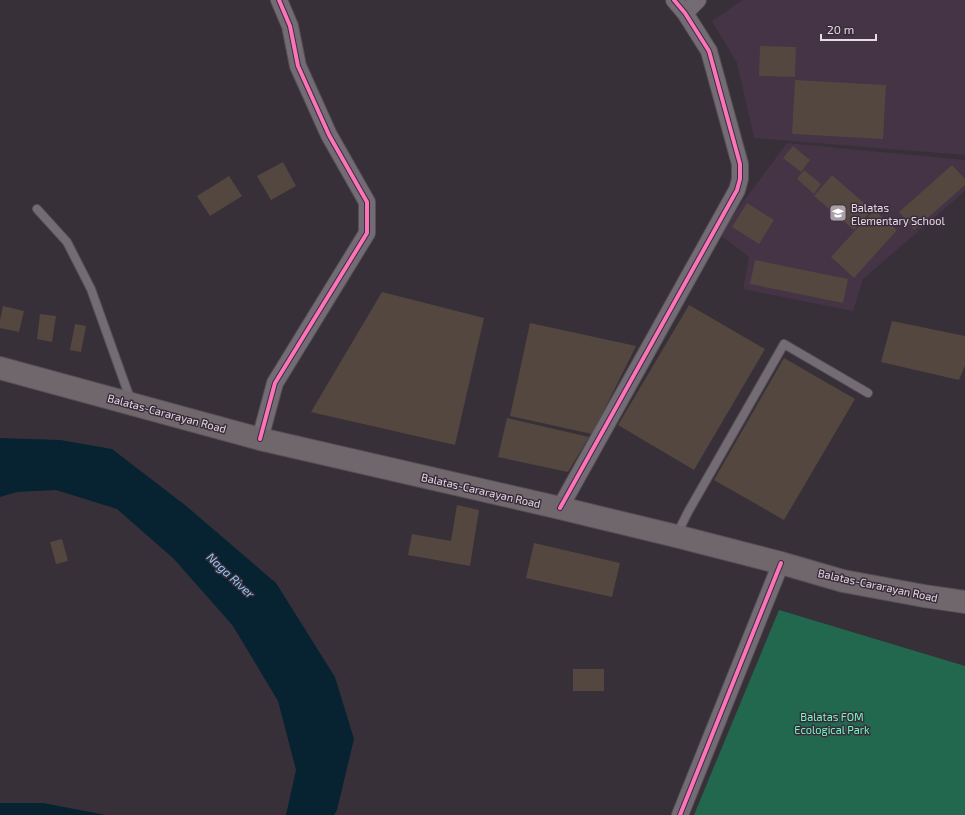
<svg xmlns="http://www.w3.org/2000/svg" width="965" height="815" viewBox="0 0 965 815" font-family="'Exo 2',sans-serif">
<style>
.built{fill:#453346}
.forest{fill:#22684e}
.water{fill:#072332}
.building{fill:#53473f}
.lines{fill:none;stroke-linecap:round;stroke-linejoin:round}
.service-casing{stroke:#574f57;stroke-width:10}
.minor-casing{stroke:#574f57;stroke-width:18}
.secondary-casing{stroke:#574f57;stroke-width:24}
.service{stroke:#736c74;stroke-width:8}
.minor{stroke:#736c74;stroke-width:16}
.secondary{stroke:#6f676b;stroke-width:22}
.cycleway-casing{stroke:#3b2c3c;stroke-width:6}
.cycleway{stroke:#fb73b8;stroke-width:4}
.labels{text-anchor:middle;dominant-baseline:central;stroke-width:3;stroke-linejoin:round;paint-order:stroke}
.poi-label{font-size:11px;fill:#e5dbe5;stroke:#3b2c3c;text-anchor:start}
.street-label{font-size:11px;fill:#e5dbe5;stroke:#3b2c3c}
.park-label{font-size:11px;fill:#70fac0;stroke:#3b2c3c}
.water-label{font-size:12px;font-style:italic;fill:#87ccf2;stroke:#3b2c3c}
</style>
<rect width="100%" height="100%" fill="#383038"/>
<path class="built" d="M743,0h222v155l-211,-17 -17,-75 -25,-42z
M787,143l178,17v31l-102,88 -10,32 -110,-22 6,-32 -30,-23z"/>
<path class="forest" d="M779,610l186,56v149h-271z"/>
<path class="water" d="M0,438l60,2 52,9 73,56 91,78 59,94 19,62 -17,71 -3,5h-48l10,-45 -18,-69 -45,-75 -59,-67 -57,-50 -61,-19 -39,2 -17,5z
M0,803h43l63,12h-106z"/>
<path class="building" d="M760,46l36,1 -1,30 -36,-1z
M795,80l91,5 -3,54 -91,-5z
M793,146l17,14 -9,12 -18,-14z
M283,162l13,24 -25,14 -14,-24z
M952,165l13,14v6l-51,45 -15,-18z
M804,170l17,14 -7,10 -17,-15z
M832,175l40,35 -18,20 -40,-34z
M229,176l13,20 -32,20 -13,-20z
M747,203l27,17 -15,24 -27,-17z
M874,210l23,20 -43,48 -23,-21z
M755,260l93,19 -5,24 -93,-19z
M382,292l102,26 -29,127 -144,-33z
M689,305l76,44 -71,121 -76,-45z
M3,306l21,5 -5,21 -19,-4v-8z
M40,314l16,2 -4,26 -15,-3z
M892,321l73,15v30l-6,14 -78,-18z
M530,323l106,23 -44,88 -82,-18z
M75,324l11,2 -5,26 -11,-2z
M784,358l71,41 -71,121 -70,-40z
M507,418l82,19 -21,35 -70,-15z
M457,505l22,5 -9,56 -62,-11 4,-21 39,7z
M62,539l6,22 -12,3 -6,-22z
M534,543l86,20 -8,34 -86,-19z
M573,669h31v22h-31z"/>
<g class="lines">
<g class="service-casing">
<path id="service" d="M37,209l30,33 24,47 40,112
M676,536l12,-24 96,-168 84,49"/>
</g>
<g class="minor-casing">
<path id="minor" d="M685,13l13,-13
M260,439l15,-56 92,-150v-31l-38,-67 -31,-69 -8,-40 -11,-26
M560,508l177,-318 3,-11v-15l-31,-113 -24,-38 -11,-13
M680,815l101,-252"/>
</g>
<g class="secondary-casing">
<path id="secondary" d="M0,368l260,71 300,69 116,28 105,27 62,18 81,15 41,6"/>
</g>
<use href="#service" class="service"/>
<use href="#minor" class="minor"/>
<use href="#secondary" class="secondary"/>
<g class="cycleway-casing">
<path id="cycleway" d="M260,439l15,-56 92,-150v-31l-38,-67 -31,-69 -8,-40 -11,-26
M560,508l177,-318 3,-11v-15l-31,-113 -24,-38 -11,-13
M680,815l101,-252"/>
</g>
<use href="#cycleway" class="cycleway"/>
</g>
<defs>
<g id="school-square" transform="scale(0.9)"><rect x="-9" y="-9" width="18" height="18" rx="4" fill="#a89fa8" stroke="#3b2c3c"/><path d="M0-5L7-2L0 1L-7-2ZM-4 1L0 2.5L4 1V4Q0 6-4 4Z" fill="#fff"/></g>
</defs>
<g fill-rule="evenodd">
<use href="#school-square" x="838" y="213"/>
</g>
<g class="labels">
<g class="poi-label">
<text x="851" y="207">Balatas<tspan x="851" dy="13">Elementary School</tspan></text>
</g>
<g class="street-label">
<text transform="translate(167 413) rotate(15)">Balatas-Cararayan Road</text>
<text transform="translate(481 490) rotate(13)">Balatas-Cararayan Road</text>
<text transform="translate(878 585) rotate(12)">Balatas-Cararayan Road</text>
</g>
<g class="park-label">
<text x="832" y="716">Balatas FOM<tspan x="832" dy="13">Ecological Park</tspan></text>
</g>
<g class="water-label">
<text transform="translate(231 575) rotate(43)">Naga River</text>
</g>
</g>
<path d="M821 34v6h55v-6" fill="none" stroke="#e5dbe5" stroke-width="2"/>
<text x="827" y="34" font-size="12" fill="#e5dbe5" stroke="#3b2c3c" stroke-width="3" paint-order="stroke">20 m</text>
</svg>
